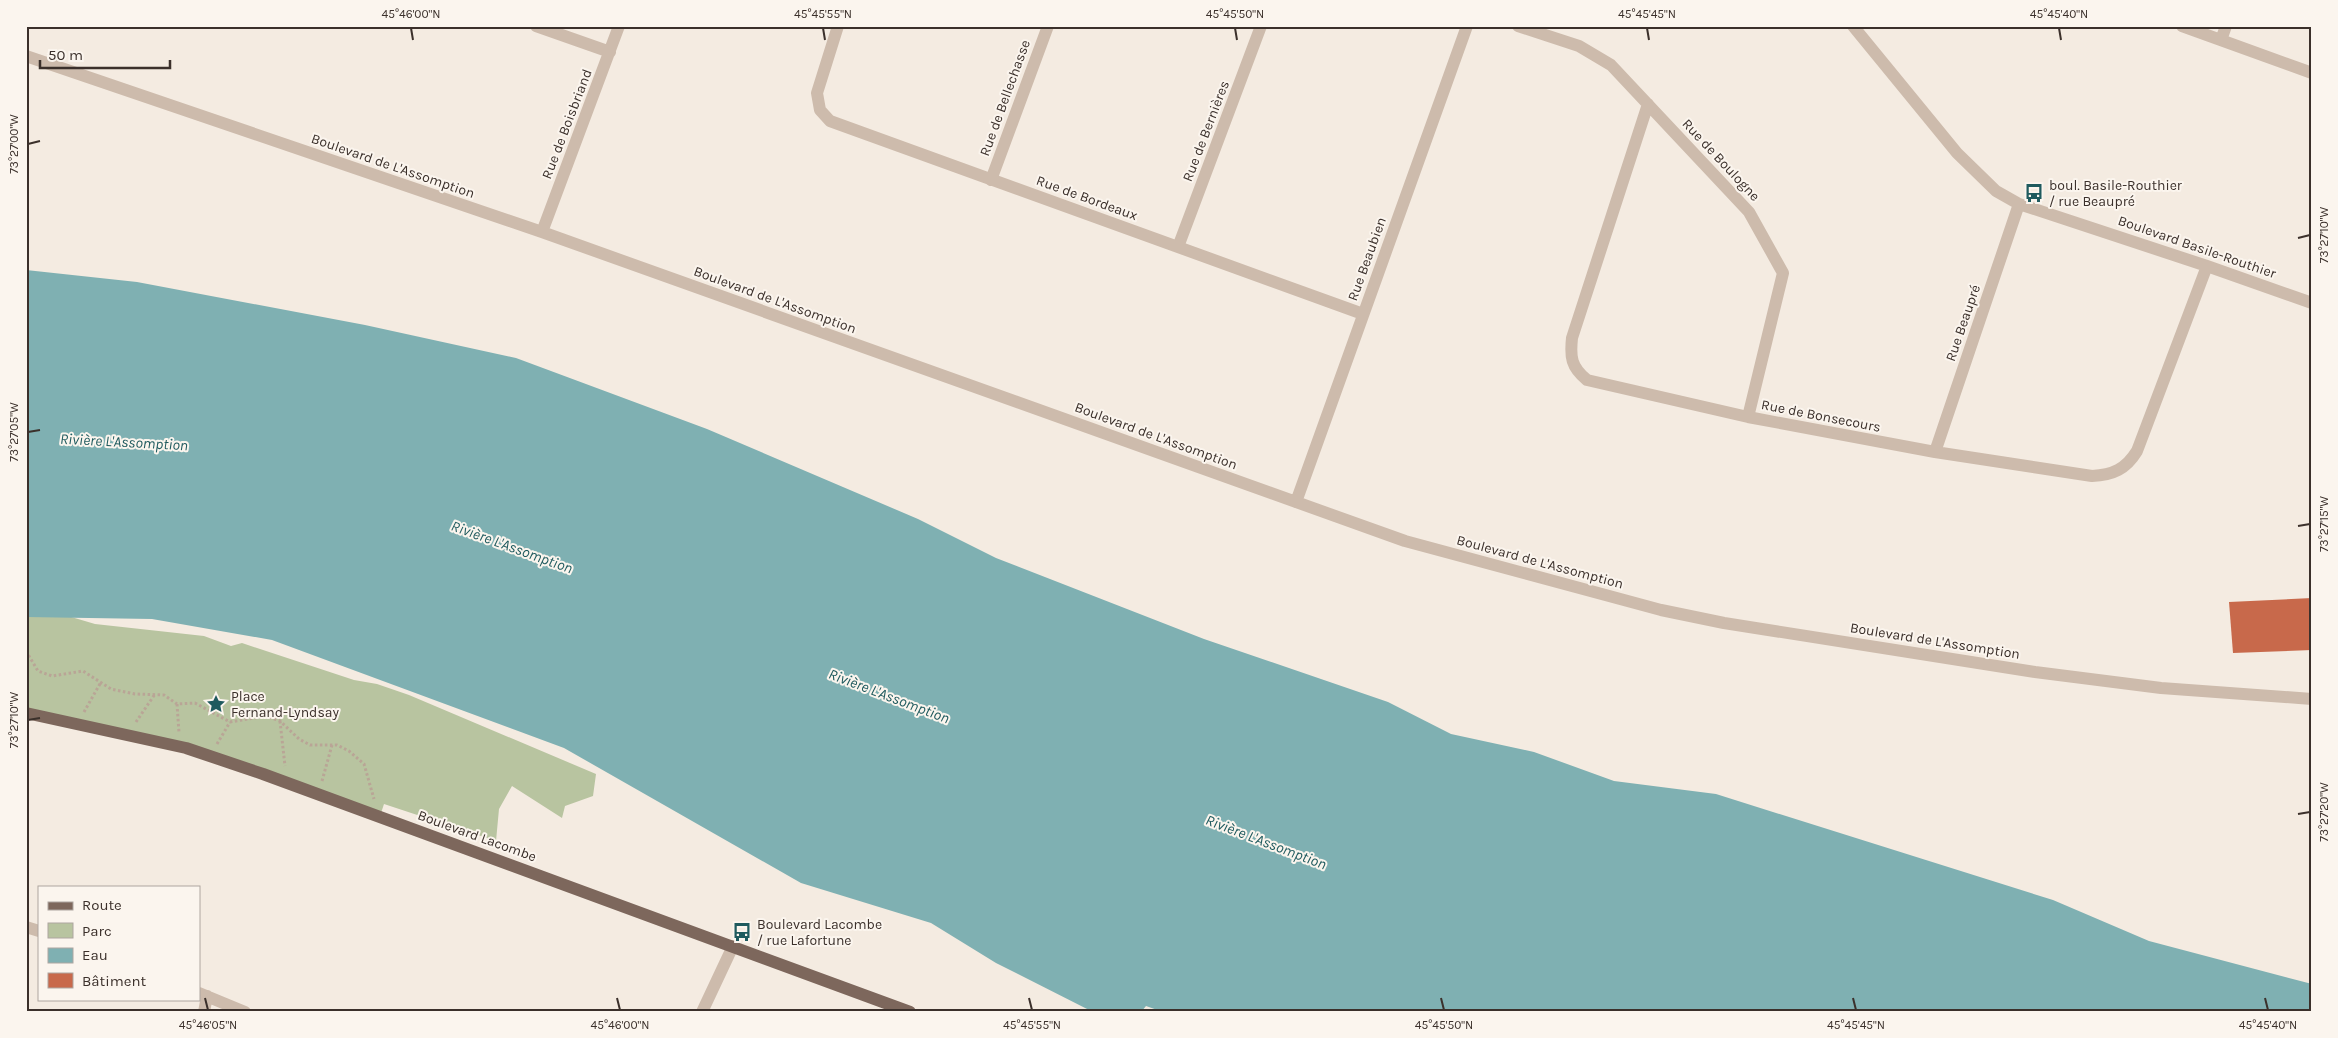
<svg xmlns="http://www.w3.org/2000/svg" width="2338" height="1038" viewBox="0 0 2338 1038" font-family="Karla,sans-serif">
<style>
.green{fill:#b8c4a0}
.water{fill:#7fb0b2}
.building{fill:#c8694b}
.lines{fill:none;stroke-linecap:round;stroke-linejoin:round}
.path{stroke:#b9a596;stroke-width:3;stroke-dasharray:2.5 2.5;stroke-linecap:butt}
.minor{stroke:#cdbbac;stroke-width:12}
.major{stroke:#7d675c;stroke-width:12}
.ticks{fill:none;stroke:#3b302b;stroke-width:2}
.labels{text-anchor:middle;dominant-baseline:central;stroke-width:4;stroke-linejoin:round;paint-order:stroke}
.street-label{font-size:14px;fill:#3b302b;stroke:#fbf5ee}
.poi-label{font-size:14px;fill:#3b302b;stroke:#fbf5ee;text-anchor:start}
.water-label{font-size:15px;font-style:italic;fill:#1f5a5e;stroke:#fbf5ee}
.neatline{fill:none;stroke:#3b302b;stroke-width:2}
.ticks-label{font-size:12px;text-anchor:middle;fill:#3b302b}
</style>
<rect width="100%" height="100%" fill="#f4ebe1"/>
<path class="green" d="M26,610l25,1 44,13 109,12 27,10 11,-3 112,37 23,4 32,11 187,79 -3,22 -28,10 -3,12 -50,-32 -13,23 -3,32 -112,-37 -4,12 -194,-68 -160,-35z"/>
<path class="water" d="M26,270l111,12 228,43 151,33 191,71 211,90 78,39 208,81 184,63 63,32 83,18 80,29 102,13 337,106 96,41 163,43v28h-1149l-17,-6 -5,6h-48l-97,-49 -65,-40 -130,-40 -237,-135 -292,-108 -120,-21 -126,-2z"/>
<path class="building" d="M2312,598v52l-79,3 -4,-51z"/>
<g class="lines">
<path class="path" d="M26,651l12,20 14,5 31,-5 28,18 24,5 29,1 13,9 18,-1 35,19 36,-6 14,5 19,18 11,6h27l12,6 15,13 10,35
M177,704l2,29
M84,712l17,-30
M280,721l5,45
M136,722l19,-28
M217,744l13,-22
M322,781l10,-36"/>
<path class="minor" d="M536,26l74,26
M838,26l-21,67 3,17 10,11 533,193
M1518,26l61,20 32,19 138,147 34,61 -35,144
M1853,26l104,127 39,38 23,13 188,62 105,37
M2182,26l130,47
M2221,40l5,-14
M26,56l516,176 863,309 256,69 63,13 311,49 126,16 151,11
M1648,104l-76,234c-2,19 -1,29 15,42l161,37 187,35 157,24c21,-1 34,-7 45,-25l70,-185
M991,180l57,-154
M542,232l77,-206
M1178,247l83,-221
M1935,452l84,-248
M1296,502l171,-476
M26,927l13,4
M199,993l46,19
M204,1012l3,-16
M702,1012l31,-66"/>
<path class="major" d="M26,713l160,35 77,26 647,238"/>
</g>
<path class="ticks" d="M411,28l2,12M823,28l2,12M1235,28l2,12M1647,28l2,12M2059,28l2,12M28,144l12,-3M2298,238l12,-3M28,432l12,-2M2298,526l12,-2M28,720l12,-2M2298,814l12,-2M205,998l3,12M617,998l3,12M1029,998l3,12M1441,998l3,12M1853,998l3,12M2265,998l3,12"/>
<defs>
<g id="bus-bare" transform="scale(1.5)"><path d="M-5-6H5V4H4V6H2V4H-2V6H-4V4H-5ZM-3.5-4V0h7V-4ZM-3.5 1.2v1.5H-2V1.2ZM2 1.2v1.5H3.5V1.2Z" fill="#1f5a5e" stroke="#fbf5ee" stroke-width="2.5" paint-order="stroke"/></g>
<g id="sight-bare" transform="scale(1.5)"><path d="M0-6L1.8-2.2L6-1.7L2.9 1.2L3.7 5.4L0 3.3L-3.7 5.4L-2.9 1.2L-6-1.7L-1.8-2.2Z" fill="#1f5a5e" stroke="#fbf5ee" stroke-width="2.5" paint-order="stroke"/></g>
</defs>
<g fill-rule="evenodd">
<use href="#bus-bare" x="2034" y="193"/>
<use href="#sight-bare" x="216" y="704"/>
<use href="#bus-bare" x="742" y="932"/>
</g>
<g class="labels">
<g class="street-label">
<text transform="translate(1005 98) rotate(-70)">Rue de Bellechasse</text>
<text transform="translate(567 124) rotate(-69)">Rue de Boisbriand</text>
<text transform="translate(1206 131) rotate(-69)">Rue de Bernières</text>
<text transform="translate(1721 160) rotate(47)">Rue de Boulogne</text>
<text transform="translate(393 166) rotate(19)">Boulevard de L'Assomption</text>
<text transform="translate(1087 198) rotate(20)">Rue de Bordeaux</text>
<text transform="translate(2197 247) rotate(19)">Boulevard Basile-Routhier</text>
<text transform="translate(1367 259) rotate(-70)">Rue Beaubien</text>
<text transform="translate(775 300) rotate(20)">Boulevard de L'Assomption</text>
<text transform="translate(1963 323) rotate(-71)">Rue Beaupré</text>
<text transform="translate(1821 416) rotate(11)">Rue de Bonsecours</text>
<text transform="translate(1156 436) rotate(20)">Boulevard de L'Assomption</text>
<text transform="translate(1540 562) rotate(15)">Boulevard de L'Assomption</text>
<text transform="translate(1935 641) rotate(9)">Boulevard de L'Assomption</text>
<text transform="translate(477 836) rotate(20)">Boulevard Lacombe</text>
</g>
<g class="poi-label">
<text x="2049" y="185">boul. Basile-Routhier<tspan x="2049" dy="16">/ rue Beaupré</tspan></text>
<text x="231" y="696">Place<tspan x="231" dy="16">Fernand-Lyndsay</tspan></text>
<text x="757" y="924">Boulevard Lacombe<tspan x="757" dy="16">/ rue Lafortune</tspan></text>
</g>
<g class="water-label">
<text transform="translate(124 442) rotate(3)">Rivière L'Assomption</text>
<text transform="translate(512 547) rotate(20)">Rivière L'Assomption</text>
<text transform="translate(889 696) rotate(21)">Rivière L'Assomption</text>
<text transform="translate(1266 842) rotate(21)">Rivière L'Assomption</text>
</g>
</g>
<rect width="2338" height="1038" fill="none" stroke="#fbf5ee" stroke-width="55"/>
<rect x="38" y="886" width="162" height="115" fill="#fbf5ee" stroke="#aea6a0"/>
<rect x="48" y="902" width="25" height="8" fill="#7d675c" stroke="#aea6a0"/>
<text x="82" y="910" font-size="15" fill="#3b302b">Route</text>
<rect x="48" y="923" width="25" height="15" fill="#b8c4a0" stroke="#aea6a0"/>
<text x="82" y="936" font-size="15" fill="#3b302b">Parc</text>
<rect x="48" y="948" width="25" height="15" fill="#7fb0b2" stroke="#aea6a0"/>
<text x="82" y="960" font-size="15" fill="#3b302b">Eau</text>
<rect x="48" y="973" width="25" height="15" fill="#c8694b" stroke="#aea6a0"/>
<text x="82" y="986" font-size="15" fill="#3b302b">Bâtiment</text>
<path d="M40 60v8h130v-8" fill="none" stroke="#3b302b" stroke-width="2.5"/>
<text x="48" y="60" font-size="15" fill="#3b302b" stroke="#fbf5ee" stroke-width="4" paint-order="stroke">50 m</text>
<rect x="28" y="28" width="2282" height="982" class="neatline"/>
<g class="ticks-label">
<text x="411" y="18">45°46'00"N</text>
<text x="823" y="18">45°45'55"N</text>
<text x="1235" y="18">45°45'50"N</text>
<text x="1647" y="18">45°45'45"N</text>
<text x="2059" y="18">45°45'40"N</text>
<text transform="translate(14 144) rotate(-90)" y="4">73°27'00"W</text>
<text transform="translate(2324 235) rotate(-90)" y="4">73°27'10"W</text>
<text transform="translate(14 432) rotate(-90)" y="4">73°27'05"W</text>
<text transform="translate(2324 524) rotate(-90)" y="4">73°27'15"W</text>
<text transform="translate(14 720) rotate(-90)" y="4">73°27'10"W</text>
<text transform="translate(2324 812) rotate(-90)" y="4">73°27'20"W</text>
<text x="208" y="1029">45°46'05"N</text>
<text x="620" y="1029">45°46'00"N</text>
<text x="1032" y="1029">45°45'55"N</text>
<text x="1444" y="1029">45°45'50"N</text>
<text x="1856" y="1029">45°45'45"N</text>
<text x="2268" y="1029">45°45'40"N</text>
</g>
</svg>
